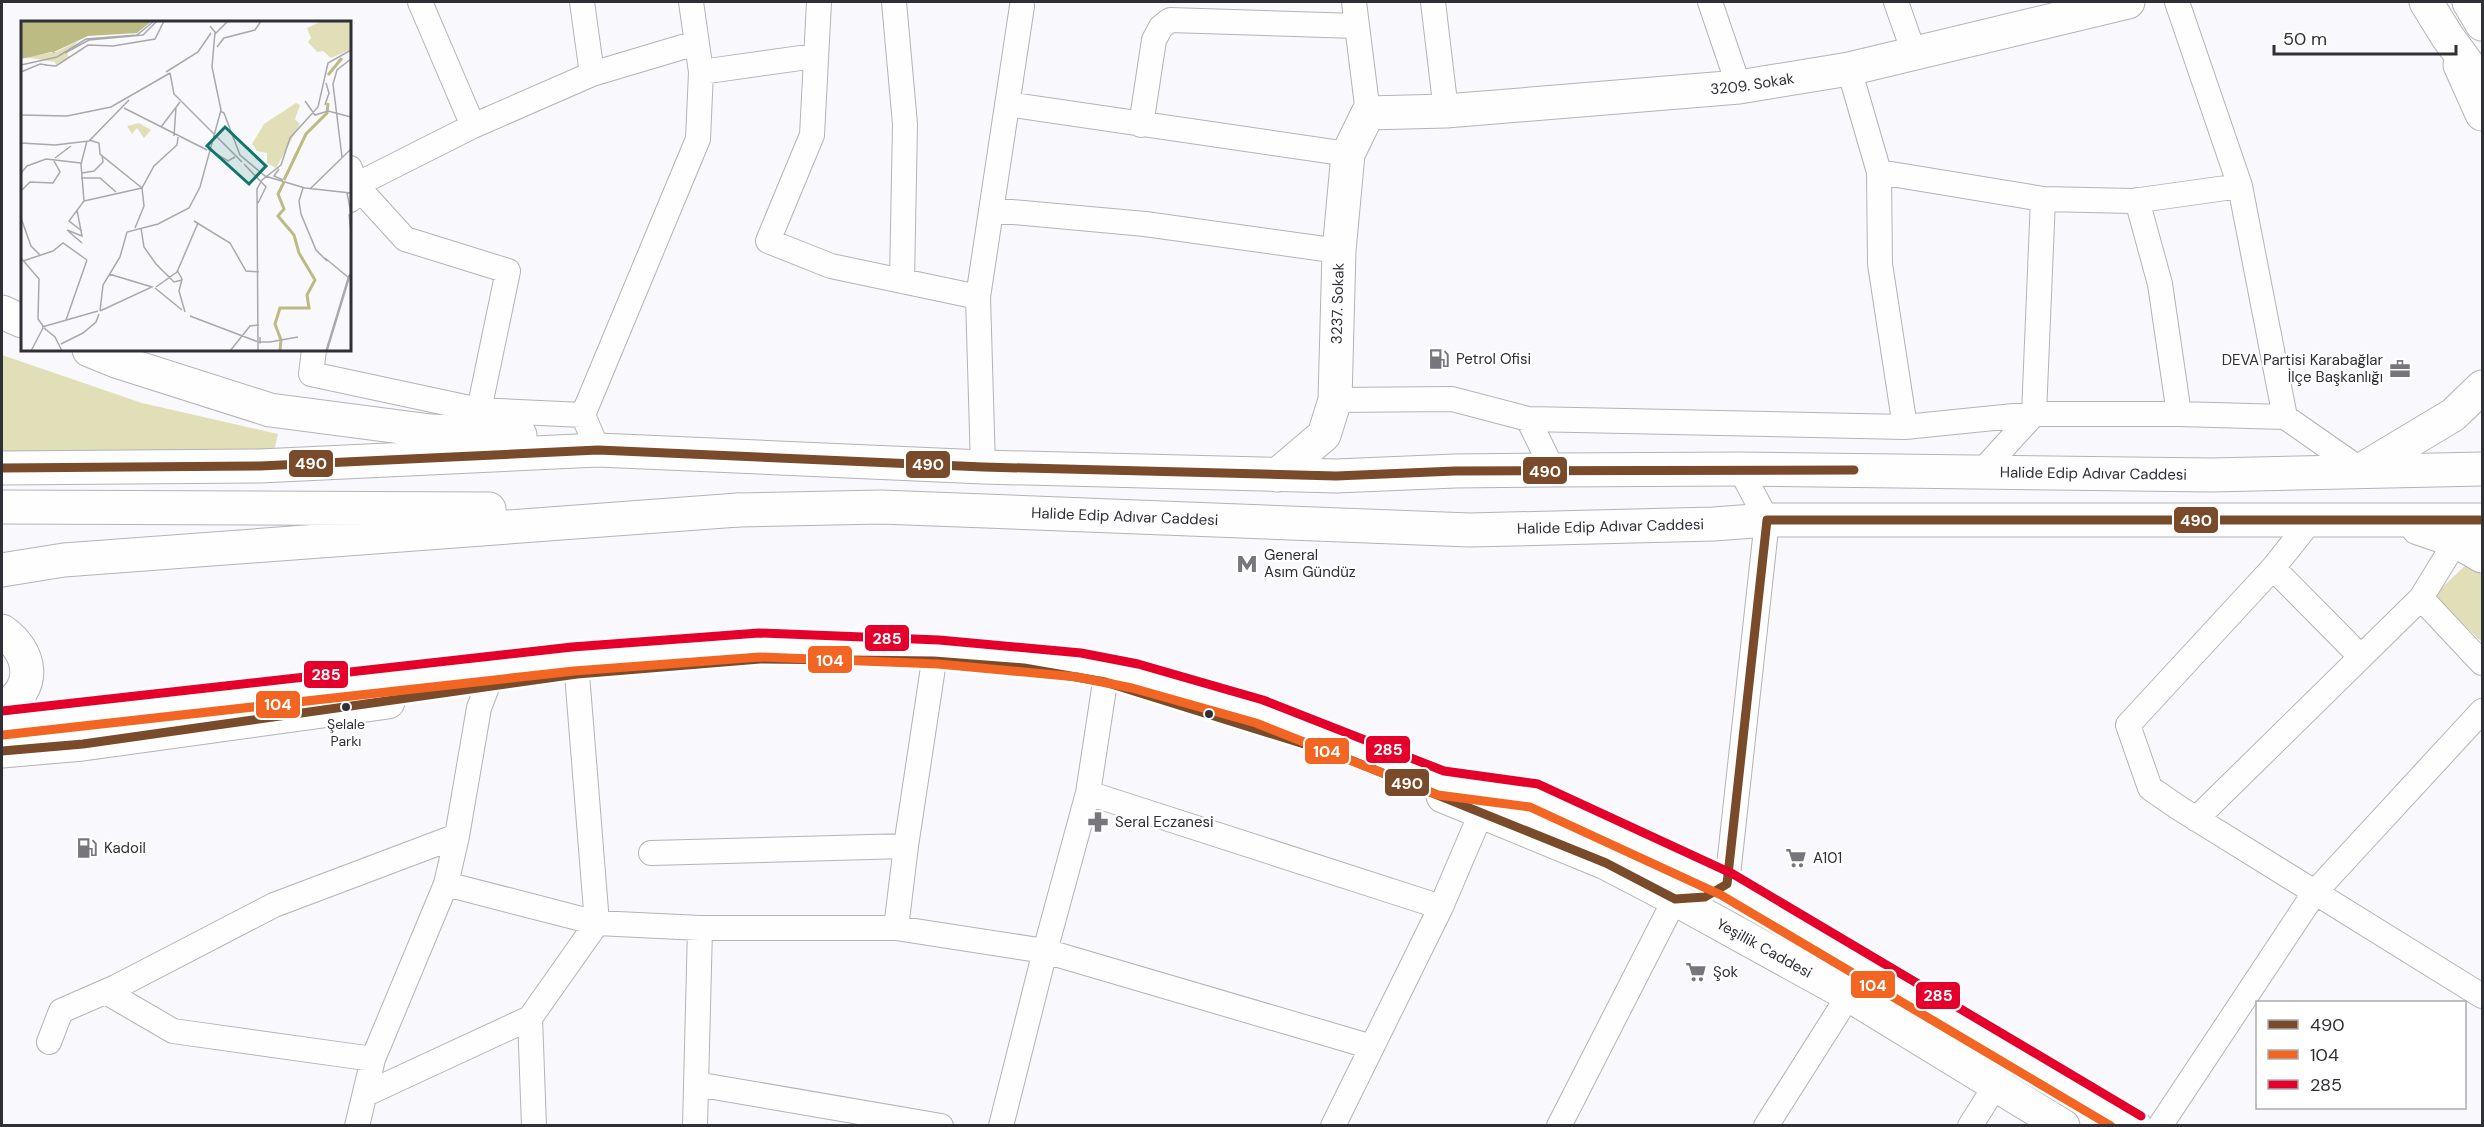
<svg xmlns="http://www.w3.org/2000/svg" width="2484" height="1127" viewBox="0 0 2484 1127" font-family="'DM Sans',sans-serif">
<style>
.green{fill:#e0dfb7}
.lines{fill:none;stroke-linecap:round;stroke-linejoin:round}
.minor-casing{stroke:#b3b3b8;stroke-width:26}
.secondary-casing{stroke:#b3b3b8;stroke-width:35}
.primary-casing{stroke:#b3b3b8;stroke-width:35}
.trunk-casing{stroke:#b3b3b8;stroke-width:35}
.minor{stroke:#fefeff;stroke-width:24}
.secondary{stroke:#fefeff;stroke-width:33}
.primary{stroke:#fefeff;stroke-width:33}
.trunk{stroke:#fefeff;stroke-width:33}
.bus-1-casing{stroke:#fff;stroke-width:14}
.bus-2-casing{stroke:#fff;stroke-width:14}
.bus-3-casing{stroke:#fff;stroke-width:14}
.bus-1{stroke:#7a4b2a;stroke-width:9}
.bus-2{stroke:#f26522;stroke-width:9}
.bus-3{stroke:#e4002b;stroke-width:9}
.bus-dot{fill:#2f2f36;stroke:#fff;stroke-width:2}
.labels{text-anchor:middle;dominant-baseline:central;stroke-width:4.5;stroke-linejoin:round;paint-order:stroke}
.bus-label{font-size:14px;fill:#2f2f36;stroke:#fff}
.street-label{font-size:15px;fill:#2f2f36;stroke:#fff}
.poi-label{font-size:15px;fill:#2f2f36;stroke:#fff;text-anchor:start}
.inset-river{fill:none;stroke:#bcbb84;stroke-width:3}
.inset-road{fill:none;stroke:#a8a8ad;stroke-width:1.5}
.view{fill:#0f766e;fill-opacity:0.15;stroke:#0f766e;stroke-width:3}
.inset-edge{fill:none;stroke:#2f2f36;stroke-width:3}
.line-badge{stroke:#fff;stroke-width:2}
.badge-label{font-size:16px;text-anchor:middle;font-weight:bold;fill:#fff}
</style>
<rect width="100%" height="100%" fill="#f9f9fd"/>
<path class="green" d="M2,355l140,48 136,31 -5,22 -271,-2z
M2468,563l14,12v67l-49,-46z"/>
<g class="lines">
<g class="minor-casing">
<path id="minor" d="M420,2l53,124
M582,2l10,72
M819,2l-7,133 -44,106 63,25 147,31 5,170
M894,2l11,122 -3,157
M1354,2l14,111
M1433,2l13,109
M1710,2l29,85
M1896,2l18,51
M2177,2l63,184 45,231
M1849,69l30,103 1,92 25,163
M701,72l114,-16
M1007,104l341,50
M1141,125l13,-85 7,-13 9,-7 186,6
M350,168l6,17 49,54 103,32 -29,139
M1879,172l164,27 90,2 107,-15
M350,200l6,-15 117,-59 119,-52 104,-31
M2137,200l23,84 19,130
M991,210l154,14 194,27
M978,297l44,-291
M314,350l-3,24 168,36 104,5
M1335,400l117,-1 76,20
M598,450l-15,-35 115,-276 3,-67 -10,-70
M1553,470l-25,-51 377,8 129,-13h145l106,3 76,53
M1981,472l53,-58 9,-215
M2312,519l-39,49 -145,157 22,63 29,20 303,188
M2273,568l88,89
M2421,598l61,65
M1088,793l353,114
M2196,819l225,-221 35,-57
M651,853l255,-7
M446,884l151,39 103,5h196l149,23 327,96
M1727,884l40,-364 -27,-51
M896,928l10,-82 28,-185
M106,992l67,39 200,28
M49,1042l12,-31 55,-24 158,-82 183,-69
M696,1084l245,42
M366,1094l164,-76
M357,1126l16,-67 73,-175 11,-48 22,-128 8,-21
M534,1126l-4,-108 67,-95 -20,-249
M695,1126l5,-198
M1001,1126l44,-175 43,-158 17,-111
M1333,1126l108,-219 41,-96
M1559,1126l116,-227
M1766,1126l83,-131
M1970,1126l26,-41
M2160,1126l155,-234 167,-181"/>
</g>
<g class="secondary-casing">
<g id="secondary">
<path id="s1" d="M1277,475l47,-40 11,-35 4,-149 9,-97 20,-41 78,-2 293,-24 110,-18 279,-67"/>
</g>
</g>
<g class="primary-casing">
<g id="primary">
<path d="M2426,2l21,34 35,48"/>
<path d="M2469,2l13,22"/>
<path d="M2460,65l22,49"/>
<path id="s2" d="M598,450l385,17 353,9 119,-5 98,-1 187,-1 471,6 271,-6"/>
<path d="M2363,469l90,-54 29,-28"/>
<path id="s3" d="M738,510l143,-3 589,23 244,-6 53,-4h715"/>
<path d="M2418,528l38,13 26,15"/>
<path d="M2,723l571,-64 187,-14 179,7 140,13 56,11 125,36 181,71 92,12 194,89 408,242"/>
<path d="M2,751l81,-7 305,-42"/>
<path id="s4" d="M1443,796l163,67 69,36 174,96 214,131"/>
</g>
</g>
<g class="trunk-casing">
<path id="trunk" d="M2,312l20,9
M89,350l27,11 154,49 161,21 89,4
M2,468l258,-2 338,-16
M2,507l487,2
M2,570l62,-10 674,-50
M2,631c30,21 36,58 0,77"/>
</g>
<use href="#minor" class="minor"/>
<use href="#secondary" class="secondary"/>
<use href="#primary" class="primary"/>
<use href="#trunk" class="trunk"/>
<g class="bus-1-casing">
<path id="bus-1" d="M2,468l258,-2 338,-16 385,17 353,9 119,-5 399,-1
M2,751l81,-7 494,-70 183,-15 174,2 90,7 81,14 228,71 273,110 69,36 30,-2 22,-13 40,-364h715"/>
</g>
<g class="bus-2-casing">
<path id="bus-2" d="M3,735l571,-64 186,-14 178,7 139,13 55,11 124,35 182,72 92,12 191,88 390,231"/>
</g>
<g class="bus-3-casing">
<path id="bus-3" d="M2,711l570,-64 187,-14 180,7 142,13 57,11 125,36 181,71 94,13 195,90 408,242"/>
</g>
<use href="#bus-1" class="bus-1"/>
<use href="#bus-2" class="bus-2"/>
<use href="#bus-3" class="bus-3"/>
</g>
<defs>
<g id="fuel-bare" transform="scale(1.62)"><path d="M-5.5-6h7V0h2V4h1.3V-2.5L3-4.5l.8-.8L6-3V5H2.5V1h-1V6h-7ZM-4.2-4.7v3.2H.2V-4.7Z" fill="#76767c" stroke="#fff" stroke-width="2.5" paint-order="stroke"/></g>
<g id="office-bare" transform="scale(1.62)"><path d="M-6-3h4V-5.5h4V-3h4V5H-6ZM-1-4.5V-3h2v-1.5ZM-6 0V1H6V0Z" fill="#76767c" stroke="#fff" stroke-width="2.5" paint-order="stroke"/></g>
<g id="metro-bare" transform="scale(1.62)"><path d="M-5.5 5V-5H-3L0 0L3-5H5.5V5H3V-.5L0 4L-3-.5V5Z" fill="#76767c" stroke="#fff" stroke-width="2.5" paint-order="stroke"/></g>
<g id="pharmacy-bare" transform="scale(1.62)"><path d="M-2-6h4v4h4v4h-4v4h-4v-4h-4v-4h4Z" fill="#76767c" stroke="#fff" stroke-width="2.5" paint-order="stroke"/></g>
<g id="supermarket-bare" transform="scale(1.62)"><path d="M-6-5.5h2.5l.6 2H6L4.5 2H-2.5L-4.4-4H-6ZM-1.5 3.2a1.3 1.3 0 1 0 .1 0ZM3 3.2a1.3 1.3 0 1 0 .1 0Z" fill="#76767c" stroke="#fff" stroke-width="2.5" paint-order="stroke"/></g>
</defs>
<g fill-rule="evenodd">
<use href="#fuel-bare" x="1439" y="359"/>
<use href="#office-bare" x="2400" y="369"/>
<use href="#metro-bare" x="1247" y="564"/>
<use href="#pharmacy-bare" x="1098" y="822"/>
<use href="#fuel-bare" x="87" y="848"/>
<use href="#supermarket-bare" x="1796" y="858"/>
<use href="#supermarket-bare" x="1696" y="972"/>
</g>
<g class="bus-dot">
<circle cx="346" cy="707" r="5"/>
<circle cx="1209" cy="714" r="5"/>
</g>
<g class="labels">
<g class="bus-label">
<text x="346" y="724">Şelale<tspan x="346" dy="17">Parkı</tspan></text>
</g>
<g class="street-label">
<text stroke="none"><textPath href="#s1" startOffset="776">3209. Sokak</textPath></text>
<text stroke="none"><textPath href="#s1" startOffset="195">3237. Sokak</textPath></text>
<text stroke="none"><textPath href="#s2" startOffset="1496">Halide Edip Adıvar Caddesi</textPath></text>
<text stroke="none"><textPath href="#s3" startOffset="387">Halide Edip Adıvar Caddesi</textPath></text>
<text stroke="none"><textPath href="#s3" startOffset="873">Halide Edip Adıvar Caddesi</textPath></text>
<text stroke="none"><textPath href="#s4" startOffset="356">Yeşillik Caddesi</textPath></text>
</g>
<g class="poi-label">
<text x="1456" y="359">Petrol Ofisi</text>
<text x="2383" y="360" text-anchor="end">DEVA Partisi Karabağlar<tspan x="2383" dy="17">İlçe Başkanlığı</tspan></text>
<text x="1264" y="555">General<tspan x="1264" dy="17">Asım Gündüz</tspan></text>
<text x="1115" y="822">Seral Eczanesi</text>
<text x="104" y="848">Kadoil</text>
<text x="1813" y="858">A101</text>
<text x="1713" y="972">Şok</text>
</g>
</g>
<g transform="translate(21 21)">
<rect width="330" height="330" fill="#f9f9fd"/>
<path d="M301,0h29v28l-20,9 -8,-7 -6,1 -9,-10 3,-4 -4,-10zM57,20l-11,13 2,3 -13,8 -1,-3 -31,-5 32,-5zM275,82l4,2 -5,14 5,5 -24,44 -9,-5v-10l-10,-2 -5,-7 12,-20zM118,102l12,7 -7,8 -7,-10 -5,6 -5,-8z" fill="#e0dfb7"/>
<path d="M0,0h131l-15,12 -49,3 -32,15 -35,8z" fill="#bcbb84"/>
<path class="inset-river" d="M0,20l21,1 11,9 7,-30M307,54l14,-17M263,159l22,-46 21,-21 1,-10M259,330l1,-11 -6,-16 5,-16h29l-2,-13 8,-15 -16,-27 -5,-18 -16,-19 6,-7 -6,-15 6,-12"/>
<path class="inset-road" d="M194,13l13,-13M196,26l7,-9 31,-8 6,-9M44,32l24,-13 54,-5 14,-14M0,44l36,-8 29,-18 51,-4 17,-14M24,44l11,1 32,-21 25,1 42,-7 9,-18M0,51l19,-8 7,1M145,51l32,-20 13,-19M149,52l4,21 68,68M284,80l10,14 13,-4 23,6M304,84l4,-12 -3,-10M103,87l83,42M199,90l4,2 16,42 25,21 40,12 46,5M0,94l46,1 44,-9 59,-34M140,106l19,-25M153,115l2,-29M68,119l10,3 1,11 42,34M0,122l34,2 34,-4 40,-41M187,128l20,12 7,-4M321,136l-9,-73 4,-14 14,-11M34,137l16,-12M223,143l22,23 -8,16M258,148l-5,7 9,4M0,152l6,-7 19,-7 35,4M61,152l12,-2 9,-9 -1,-7M60,157h19l16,14M282,167l-4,13 2,13 15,36 11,11M289,168l41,-40M0,170l9,-9 23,1 7,-11 -7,-13M326,172l4,20M63,180l58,-13M328,193l2,18M0,197l10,28 9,9M173,200l36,22 16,28 13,1M114,207l9,-22 -2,-18 12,-22 23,-21 1,-8M120,207l3,19 12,17 18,18 8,-2M46,209l15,6 -5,-26M47,210l14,12M61,210l-13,-10 15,-20 -3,-37 6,-23M0,237l18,21 -1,40 8,11M304,237l24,20M2,240l30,-10 10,-8 24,17M156,249l5,9 -3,12 6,21M135,266l21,-15 21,-49M134,267l27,22M79,290l3,-26 17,-28 7,-25 31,-8 31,-16 11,-21 21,-77 -9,-43 3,-35 -5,-6M79,290l52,-24 -43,-13M169,295l71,27M45,299l21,-60M21,306l56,-16M23,307l11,9 7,14M239,316v5h10l28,-5M40,323l22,-11 13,-11 3,-8M10,330l12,-23M209,330l20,-25 9,-1M237,330l-1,-162 5,-9 19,-15 9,-27 28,-31 10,-44 23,-13M305,330l23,-76M306,330l24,-79"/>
<path class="view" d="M204,106l41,39 -17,18 -42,-38z"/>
<rect width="330" height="330" class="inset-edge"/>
</g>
<g class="line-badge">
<rect x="288" y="449" width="46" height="29" rx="6" fill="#7a4b2a"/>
<rect x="905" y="450" width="46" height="29" rx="6" fill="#7a4b2a"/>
<rect x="1522" y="456" width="46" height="29" rx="6" fill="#7a4b2a"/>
<rect x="2173" y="506" width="46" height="28" rx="6" fill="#7a4b2a"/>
<rect x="864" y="624" width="46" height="28" rx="6" fill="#e4002b"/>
<rect x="807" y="645" width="46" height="29" rx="6" fill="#f26522"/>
<rect x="303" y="660" width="46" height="29" rx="6" fill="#e4002b"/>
<rect x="255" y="690" width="46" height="29" rx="6" fill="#f26522"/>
<rect x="1365" y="735" width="46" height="29" rx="6" fill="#e4002b"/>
<rect x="1304" y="737" width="46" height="28" rx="6" fill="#f26522"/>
<rect x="1384" y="768" width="46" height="29" rx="6" fill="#7a4b2a"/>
<rect x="1850" y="970" width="46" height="29" rx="6" fill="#f26522"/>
<rect x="1915" y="981" width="46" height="29" rx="6" fill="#e4002b"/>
</g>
<g class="badge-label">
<text x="311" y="469">490</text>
<text x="928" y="470">490</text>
<text x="1545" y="477">490</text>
<text x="2196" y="526">490</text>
<text x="887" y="644">285</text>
<text x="830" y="666">104</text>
<text x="326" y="680">285</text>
<text x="278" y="710">104</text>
<text x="1388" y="755">285</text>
<text x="1327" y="757">104</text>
<text x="1407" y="789">490</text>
<text x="1873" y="991">104</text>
<text x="1938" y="1001">285</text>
</g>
<rect width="2484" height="1127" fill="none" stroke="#2f2f36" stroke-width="6"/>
<rect x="2256" y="1001" width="210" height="108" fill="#ffffff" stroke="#acacaf" stroke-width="1.5"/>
<rect x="2268" y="1020" width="30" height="9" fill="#7a4b2a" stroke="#acacaf" stroke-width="1.5"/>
<text x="2310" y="1031" font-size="18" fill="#2f2f36">490</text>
<rect x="2268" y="1050" width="30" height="9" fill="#f26522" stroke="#acacaf" stroke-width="1.5"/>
<text x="2310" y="1061" font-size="18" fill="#2f2f36">104</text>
<rect x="2268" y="1080" width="30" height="9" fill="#e4002b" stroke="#acacaf" stroke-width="1.5"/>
<text x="2310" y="1091" font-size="18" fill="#2f2f36">285</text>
<path d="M2274 45v9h182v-9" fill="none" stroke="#2f2f36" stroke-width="3"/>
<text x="2283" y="45" font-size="18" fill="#2f2f36" stroke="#ffffff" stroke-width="4.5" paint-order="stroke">50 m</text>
</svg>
